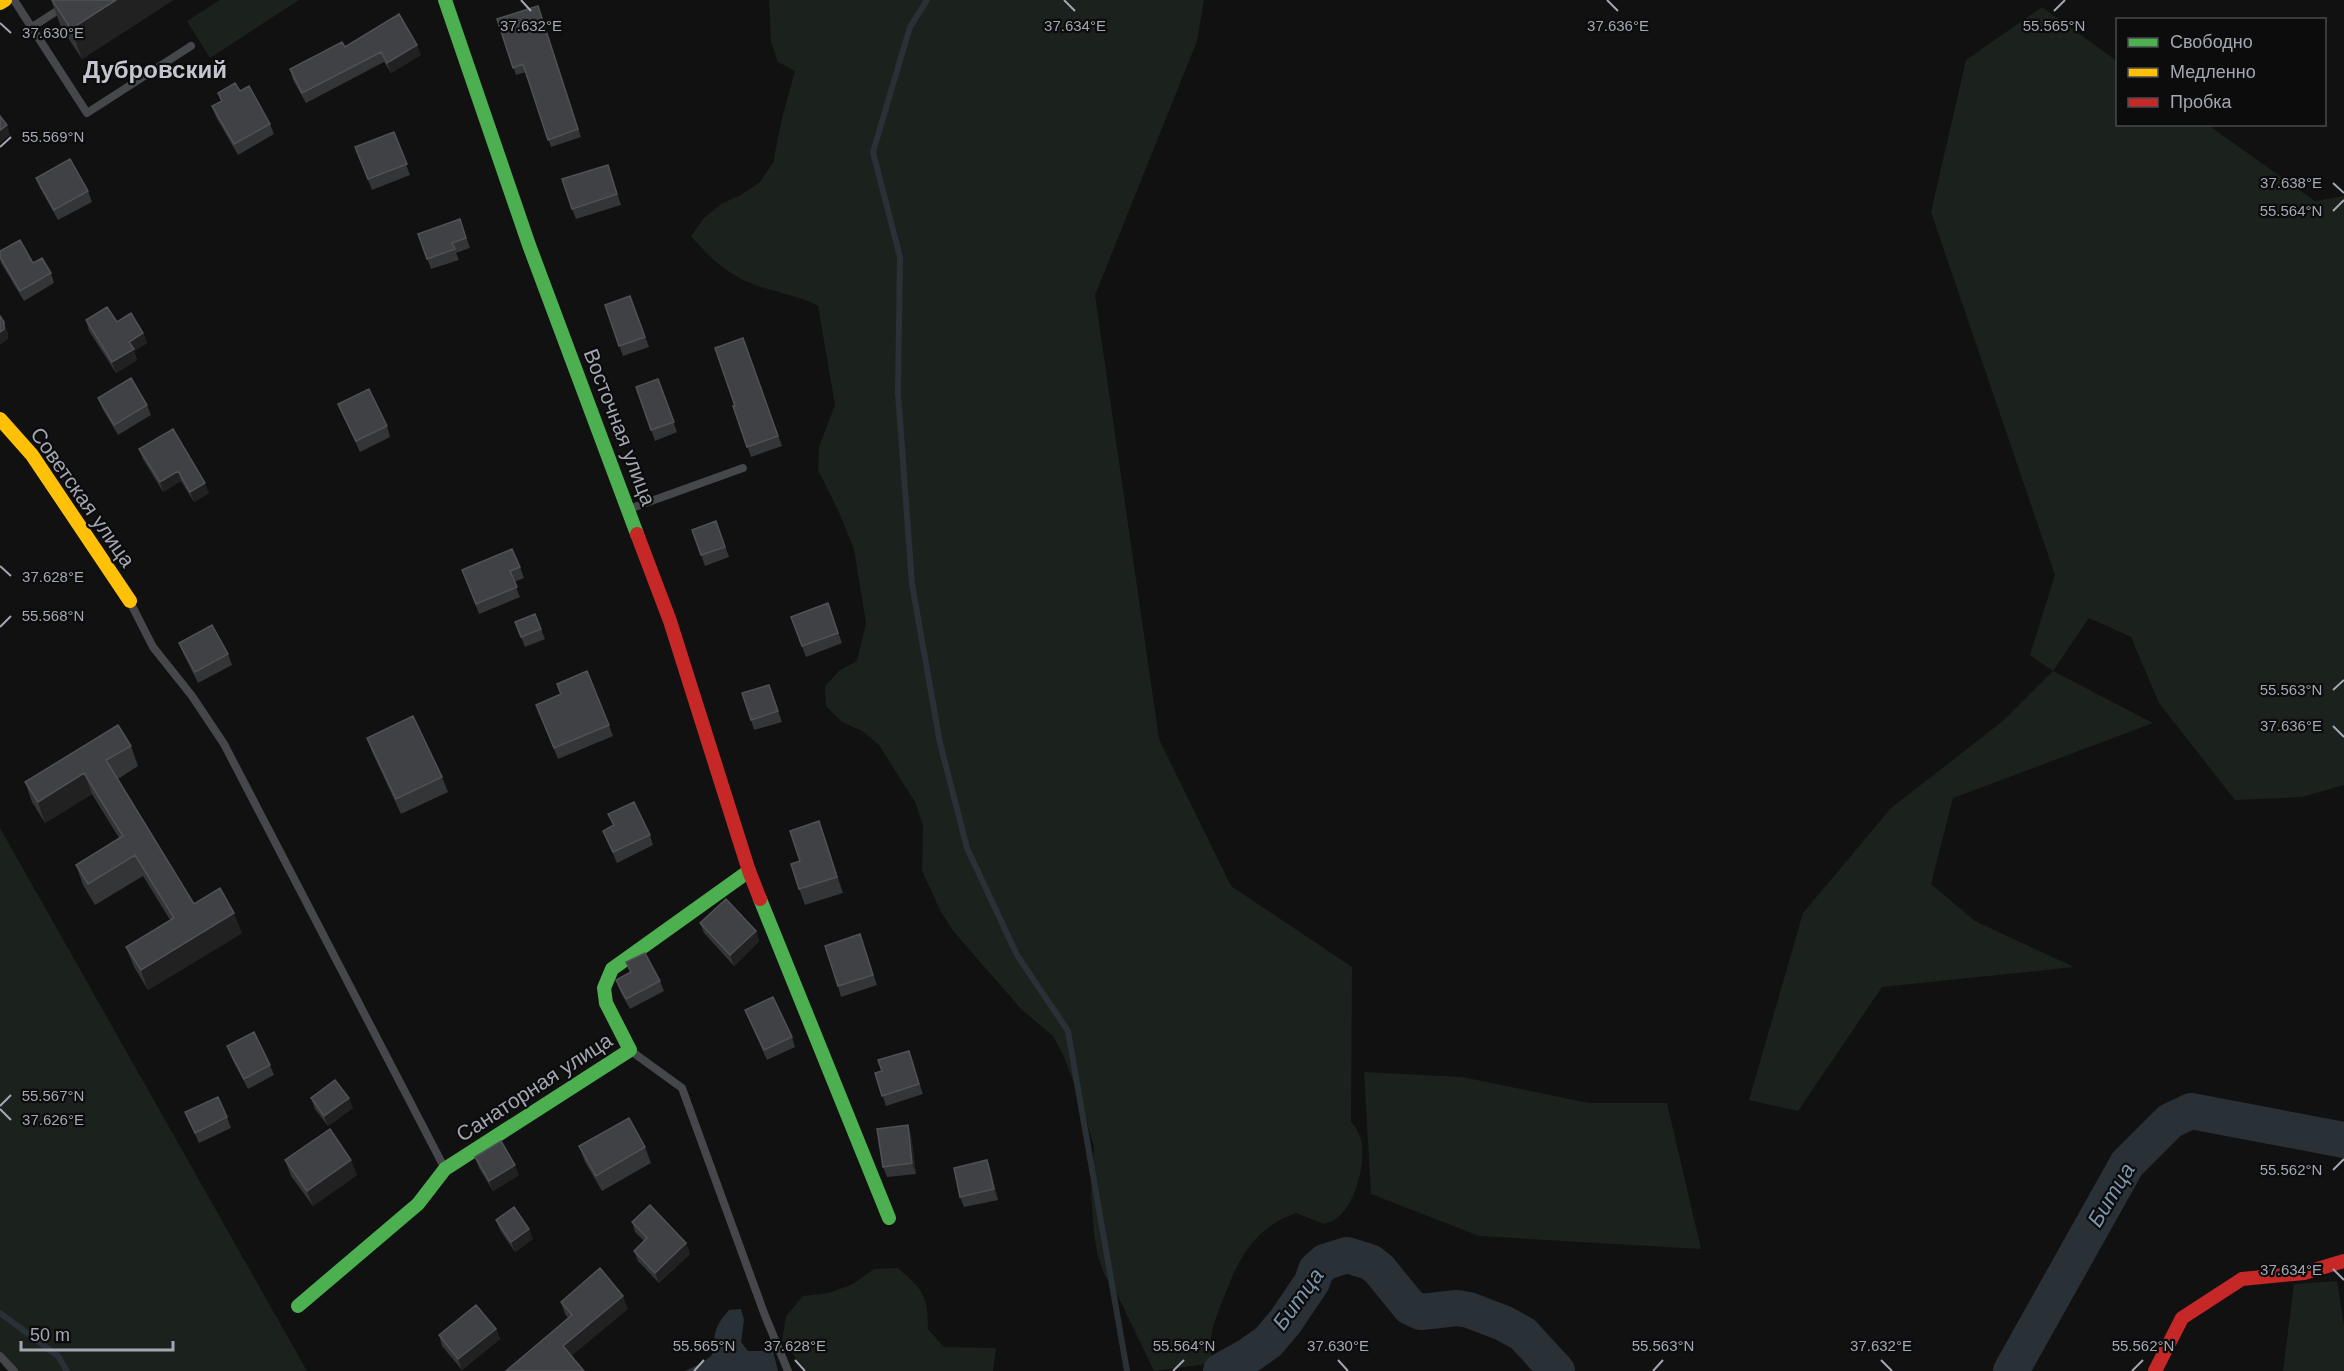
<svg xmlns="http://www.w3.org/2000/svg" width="2344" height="1371" viewBox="0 0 2344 1371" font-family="Arial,sans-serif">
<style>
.green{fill:#1b211c}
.water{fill:#293036}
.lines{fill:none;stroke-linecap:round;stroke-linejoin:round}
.stream{stroke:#293036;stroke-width:6}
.river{stroke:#293036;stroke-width:36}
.lane{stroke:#46474a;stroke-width:8}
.fast{stroke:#4caf50;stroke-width:14}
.slow{stroke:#ffc107;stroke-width:14}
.jam{stroke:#c62828;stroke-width:14}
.wall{fill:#343536}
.shaded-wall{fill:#212122}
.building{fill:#404144;stroke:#505155;stroke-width:1.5}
.ticks{fill:none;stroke:#a3a7b2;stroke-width:2}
.labels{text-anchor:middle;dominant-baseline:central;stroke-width:4.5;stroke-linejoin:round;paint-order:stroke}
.street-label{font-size:21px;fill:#a3a7b2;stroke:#0c0c0d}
.water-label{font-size:22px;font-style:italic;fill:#7b95ac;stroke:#0c0c0d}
.quarter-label{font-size:24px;font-weight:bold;fill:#c3c6ce;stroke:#0c0c0d}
.ticks-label{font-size:15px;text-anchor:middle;fill:#a3a7b2;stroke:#0c0c0d;stroke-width:4.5;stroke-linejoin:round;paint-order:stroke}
</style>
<rect width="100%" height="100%" fill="#111112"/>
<path class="green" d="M220,0h79l-89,58 -23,-37z
M769,0h435l-7,41 -102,254 64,444 72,147 121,81 -1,155c3,3 6,7 8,12 10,21 -3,71 -22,84 -3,3 -9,4 -13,6l-28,-11c-44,16 -57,46 -73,86 -9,24 -16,38 -10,64l-59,8 -37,-77 -12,-18 -7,-19 -4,-23 -3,-39 3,-48 -13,-45 -17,-45 -11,-21 -32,-27 -67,-77 -13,-20 -19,-41 1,-46 -8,-23 -36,-57 -17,-14 -20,-9 -16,-16 -1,-20 15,-16 17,-9 9,-38 -12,-74 -16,-39 -20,-40 1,-23 16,-42 -17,-99c-18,-10 -37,-12 -57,-19 -29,-9 -51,-28 -70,-51l13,-18 17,-14 20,-9 19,-13 13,-19 9,-45 13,-47 -17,-9 -7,-20z
M2042,7l75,54 1,63 90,1 107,76 29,-5v589l-42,12 -67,3 -76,-97 -28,-66 -42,-19 -36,53 100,52 -200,75 -22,86 44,37 99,46 -192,20 -84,124 -49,-11 54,-187 88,-105 113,-88 49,-49 -23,-16 25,-80 -124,-363 35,-152z
M0,828l307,543h-300l-7,-10z
M1364,1072l98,5 127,26h78l34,146 -222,-13 -108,-42z
M898,1268c25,22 30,27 30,61l16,18 52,1 -3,23h-187l-24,-31 4,-24 17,-20 26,-3 24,-9 21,-15z
M2337,1281l7,45v45h-61l11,-87z"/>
<path class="water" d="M741,1309l3,11 -3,22 7,9h25l5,20h-93l17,-8 10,-8c4,-22 0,-26 17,-45z"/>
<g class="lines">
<path class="stream" d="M927,0l-17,27 -37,125 27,105 -2,136 14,191 28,159 27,105 50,107 51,76 59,340
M0,1313l58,43 9,15"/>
<path class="river" d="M1221,1371l27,-15 20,-14 17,-20 27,-40 4,-12 9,-8 22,-7 23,7 9,7 31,38 11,5 36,-4 12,2 34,13 20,11 34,37
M2011,1371l116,-207 43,-43 21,-10 153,29"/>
<path class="lane" d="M14,0l73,113 104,-67
M32,27l42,-27
M629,509l114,-41
M130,602l23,45 39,49 32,48 220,423
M631,1051l51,37 82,225 24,58
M0,1356l14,15"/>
<path class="fast" d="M445,0l84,245 108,289
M760,899l129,319
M298,1306l120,-102 27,-35 185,-119 -24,-47 -2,-15 8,-19 137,-98"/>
<path class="slow" d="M0,3l5,-3
M0,419l32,36 98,146"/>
<path class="jam" d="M637,534l33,87 79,250 11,28
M2155,1371l27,-53 60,-39 62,-6 40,-12"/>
</g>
<path class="wall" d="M51,0h122l-91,59 -21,-32z
M538,6l43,131 -30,10 -25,-75 -10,3 -19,-56z
M345,47l76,8 -30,18 -7,-11 -78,41 -13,-23 -3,-11z
M218,93l52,31 4,10 -36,21 -22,-38 -4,-11 9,-5z
M394,132l16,43 -38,15 -17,-43z
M608,165l13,40 -45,14 -4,-10z
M36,178l52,13 4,11 -34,18 -18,-32z
M460,219l10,29 -14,5 3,7 -28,9 -13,-35z
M0,251l33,12 18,10 3,10 -30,18 -23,-38 -1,-4z
M630,296l19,51 -26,9 -18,-51z
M86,320l31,2 26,11 4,10 -13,8 3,9 -21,13 -27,-42z
M743,338l39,108 -31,11 -18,-51h2z
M658,379l19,53 -22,9 -19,-54z
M98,398l49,7 4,10 -33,20 -16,-27z
M338,404l49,22 3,11 -30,15 -18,-38z
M173,429l36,64 -15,9 -13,-21 -18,11 -20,-33 -4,-10z
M716,521l13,36 -24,9 -13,-36z
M520,567l4,11 -10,4 6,15 -41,17 -17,-44z
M828,603l14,40 -36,14 -15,-40z
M515,622l26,7 4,10 -20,8z
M179,643l49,11 4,11 -34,18 -15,-30z
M557,684l52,41 4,11 -55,23 -22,-54 24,-11z
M769,685l13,37 -28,8 -3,-10z
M367,738l75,39 6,15 -47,22 -28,-60z
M131,746l7,20 -20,13 76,125 48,29 -94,57 -14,-23 -8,-20 44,-27 -27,-44 -48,29 -12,-20 -7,-20 43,-27 -27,-44 -47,29 -13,-21 -7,-20z
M608,814l42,21 3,10 -36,18 -14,-32 10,-5z
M825,837l18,56 -38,12 -6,-16 1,-28z
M700,923l56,8 3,10 -25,25 -30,-33z
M860,934l17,51 -36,12 -3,-11z
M626,962l34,19 4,10 -34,18 -10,-18 -4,-11 14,-7z
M745,1010l47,27 3,10 -28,13 -18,-40z
M227,1046l43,19 4,10 -26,14 -17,-32z
M912,1061l11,33 -37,12 -11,-33z
M311,1098l42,10 -25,18 -13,-17z
M185,1112l42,5 4,11 -32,15z
M908,1125l3,11 5,38 -29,3 -4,-10z
M579,1146l66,1 6,16 -49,28 -17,-29z
M475,1157l44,18 -26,16 -14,-23z
M285,1160l72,15 -44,31 -22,-30z
M987,1160l4,11 7,29 -34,7 -4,-10z
M496,1220l37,19 -18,13 -15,-22z
M632,1222l54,21 4,11 -31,29 -21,-22 -4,-10 10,-10 -9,-9z
M561,1302l67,7 -122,62 62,-53 -3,-4z
M496,1329l4,10 -38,31 -20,-24 -3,-11z"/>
<path class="shaded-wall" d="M116,0h57l-91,59 -11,-30z
M417,45l4,10 -30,18 -4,-10z
M7,125l3,10 -10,8v-13z
M4,322l4,11v6l-8,6v-13z
M143,333l4,10 -13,8 3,9 -21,13 -4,-11 17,-20z
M178,471l3,10 -18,11 -3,-10z
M205,483l4,10 -15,9 -4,-10z
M84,773l8,21 -47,29 -7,-21z
M819,821l6,16 18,56 -6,-16z
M234,913l8,20 -94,57 -7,-20z
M756,931l3,10 -25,25 -4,-11z
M349,1098l4,10 -25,18 -4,-10z
M908,1125l3,11 5,38 -4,-11z
M351,1160l6,15 -44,31 -6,-15z
M987,1160l4,11 7,29 -4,-11z
M515,1165l4,10 -26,16 -4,-10z
M529,1229l4,10 -18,13 -4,-10z
M686,1243l4,11 -31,29 -4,-10z
M623,1296l5,13 -60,50 -5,-13z
M496,1329l4,10 -38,31 -4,-11z"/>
<path class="building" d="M52,0h64l-45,29z
M538,6l40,123 -30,11 -25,-76 -10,4 -16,-49z
M399,14l18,31 -30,18 -6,-11 -79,41 -12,-24 52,-27 3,5z
M235,83l5,8 9,-5 21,38 -36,20 -22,-38 10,-5 -4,-8z
M0,116l7,9 -7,5z
M394,132l13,32 -39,15 -13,-32z
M70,159l18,32 -34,19 -18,-32z
M608,165l9,29 -45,15 -10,-30z
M460,219l6,19 -14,5 3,6 -28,10 -9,-25z
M20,240l13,23 9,-5 9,15 -31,18 -20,-34v-6z
M630,296l15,41 -26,9 -14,-41z
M107,307l10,15 14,-9 12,20 -14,9 5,7 -22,13 -26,-42z
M0,316l4,6v7l-4,3z
M743,338l35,98 -31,11 -14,-41h2l-20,-58z
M131,378l16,27 -33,20 -16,-27z
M658,379l16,43 -23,8 -15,-43z
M369,389l18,37 -31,15 -18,-37z
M173,429l32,54 -15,9 -12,-21 -18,11 -21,-33z
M716,521l9,26 -24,8 -9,-25z
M512,549l8,18 -10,4 7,16 -41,17 -14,-34z
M828,603l10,30 -36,13 -11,-29z
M535,614l6,15 -20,8 -6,-15z
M212,625l16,29 -33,18 -16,-29z
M587,671l22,54 -55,23 -18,-43 25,-11 -4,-10z
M769,685l9,26 -27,9 -9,-27z
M413,716l29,61 -46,22 -29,-61z
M118,725l13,21 -25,14 88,144 26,-16 14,25 -93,57 -15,-23 48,-29 -39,-63 -47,29 -12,-19 47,-29 -39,-63 -46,29 -13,-20z
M634,802l16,33 -37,17 -10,-21 11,-6 -6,-11z
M819,821l18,56 -38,12 -8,-25 9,-3 -10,-30z
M726,899l30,32 -26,24 -30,-32z
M860,934l13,41 -35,11 -13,-40z
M645,953l15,28 -34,18 -10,-19 15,-8 -5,-10z
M773,997l19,40 -28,13 -19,-40z
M254,1032l16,33 -26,14 -17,-33z
M909,1051l10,33 -37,12 -7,-23 7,-2 -4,-11z
M335,1080l14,18 -25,18 -13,-18z
M218,1097l9,20 -32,16 -10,-21z
M629,1118l16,29 -49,29 -17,-30z
M908,1125l4,38 -29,4 -6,-38z
M330,1129l21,31 -44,31 -22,-31z
M501,1141l14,24 -26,16 -14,-24z
M987,1160l7,29 -34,8 -6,-29z
M650,1205l36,38 -31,30 -21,-22 13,-13 -15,-16z
M514,1207l15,22 -18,13 -15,-22z
M600,1268l23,28 -60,50 21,25h-78l66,-56 -11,-13z
M476,1305l20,24 -38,30 -19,-24z"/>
<path class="ticks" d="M521,0l10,11M1064,0l11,11M1607,0l11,11M2054,11l11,-11M0,23l11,10M0,147l11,-10M2333,183l11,10M2333,211l11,-11M0,566l11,10M0,627l11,-11M2333,690l11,-10M2333,726l11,11M0,1106l11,-11M0,1109l11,11M2333,1170l11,-11M2333,1269l11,11M795,1360l10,11M1338,1360l10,11M1881,1360l11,11M694,1371l10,-11M1173,1371l11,-11M1653,1371l10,-11M2132,1371l11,-11"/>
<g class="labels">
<g class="street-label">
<text transform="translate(620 427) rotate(69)">Восточная улица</text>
<text transform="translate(83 497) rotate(55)">Советская улица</text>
<text transform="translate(534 1087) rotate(-33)">Санаторная улица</text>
</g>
<g class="water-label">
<text transform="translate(2111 1195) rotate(-59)">Битца</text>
<text transform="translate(1298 1299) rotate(-54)">Битца</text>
</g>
<g class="quarter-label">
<text x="155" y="69">Дубровский</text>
</g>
</g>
<g class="ticks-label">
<text x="531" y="31">37.632°E</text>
<text x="1075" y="31">37.634°E</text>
<text x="1618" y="31">37.636°E</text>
<text x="2054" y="31">55.565°N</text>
<text x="53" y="38">37.630°E</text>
<text x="53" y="142">55.569°N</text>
<text x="2291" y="188">37.638°E</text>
<text x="2291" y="216">55.564°N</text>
<text x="53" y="582">37.628°E</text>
<text x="53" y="621">55.568°N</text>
<text x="2291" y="695">55.563°N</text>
<text x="2291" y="731">37.636°E</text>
<text x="53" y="1101">55.567°N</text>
<text x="53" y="1125">37.626°E</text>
<text x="2291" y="1175">55.562°N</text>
<text x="2291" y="1275">37.634°E</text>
<text x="704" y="1351">55.565°N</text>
<text x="1184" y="1351">55.564°N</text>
<text x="1663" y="1351">55.563°N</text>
<text x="795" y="1351">37.628°E</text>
<text x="1338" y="1351">37.630°E</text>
<text x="1881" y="1351">37.632°E</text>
<text x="2143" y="1351">55.562°N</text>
</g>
<rect x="2116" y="18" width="210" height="108" fill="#0c0c0d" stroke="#484a4f" stroke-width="1.5"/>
<rect x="2128" y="38" width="30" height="9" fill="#4caf50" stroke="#484a4f" stroke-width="1.5"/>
<text x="2170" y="48" font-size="18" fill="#a3a7b2">Свободно</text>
<rect x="2128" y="68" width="30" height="9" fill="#ffc107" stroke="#484a4f" stroke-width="1.5"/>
<text x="2170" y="78" font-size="18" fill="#a3a7b2">Медленно</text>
<rect x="2128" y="98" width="30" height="9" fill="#c62828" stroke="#484a4f" stroke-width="1.5"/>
<text x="2170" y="108" font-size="18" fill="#a3a7b2">Пробка</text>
<path d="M21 1341v9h152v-9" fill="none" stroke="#a3a7b2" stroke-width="3"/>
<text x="30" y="1341" font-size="18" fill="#a3a7b2" stroke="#0c0c0d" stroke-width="4.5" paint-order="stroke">50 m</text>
</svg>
